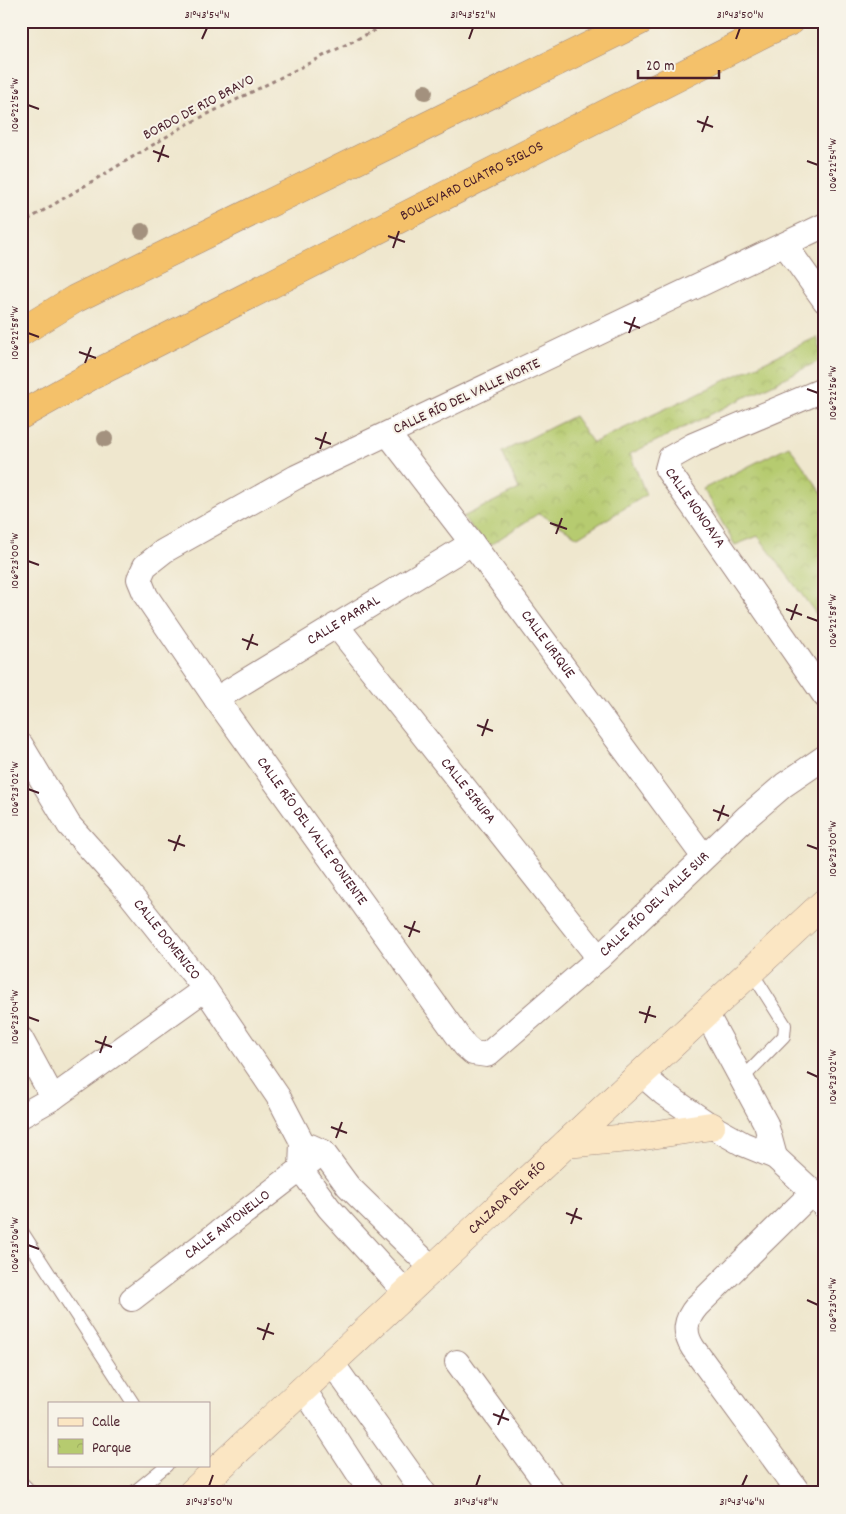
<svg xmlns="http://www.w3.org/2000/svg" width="846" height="1514" viewBox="0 0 846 1514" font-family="Dekko,sans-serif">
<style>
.park{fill:url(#park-crowns);stroke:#80754d}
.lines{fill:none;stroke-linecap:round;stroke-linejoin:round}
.lane-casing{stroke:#9c837c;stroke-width:14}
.street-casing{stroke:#9c837c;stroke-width:26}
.secondary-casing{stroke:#9c837c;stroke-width:29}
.highway-casing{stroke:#9c837c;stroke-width:29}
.path{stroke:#9c837c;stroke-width:3;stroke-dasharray:4 4;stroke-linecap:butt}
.lane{stroke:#fff;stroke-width:12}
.street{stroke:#fff;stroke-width:24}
.secondary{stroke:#fbe6c3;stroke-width:28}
.highway{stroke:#f4c16a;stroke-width:28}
.tree{fill:#a3917e}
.ticks{fill:none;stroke:#4a1f2b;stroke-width:2}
.labels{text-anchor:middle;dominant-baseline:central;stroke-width:4;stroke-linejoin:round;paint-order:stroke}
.street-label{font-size:15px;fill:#4a1f2b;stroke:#f7f3e8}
.neatline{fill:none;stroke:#4a1f2b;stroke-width:2}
.ticks-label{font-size:12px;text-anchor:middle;fill:#4a1f2b}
</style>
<defs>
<pattern id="park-crowns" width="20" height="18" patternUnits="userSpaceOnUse" patternTransform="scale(1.25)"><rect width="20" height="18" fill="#b6cb6f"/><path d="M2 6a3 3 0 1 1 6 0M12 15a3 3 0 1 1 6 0" fill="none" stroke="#9eae60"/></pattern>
</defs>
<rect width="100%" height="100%" fill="#f7f3e8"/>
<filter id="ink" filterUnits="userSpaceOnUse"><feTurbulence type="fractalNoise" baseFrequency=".02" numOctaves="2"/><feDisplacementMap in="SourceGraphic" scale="10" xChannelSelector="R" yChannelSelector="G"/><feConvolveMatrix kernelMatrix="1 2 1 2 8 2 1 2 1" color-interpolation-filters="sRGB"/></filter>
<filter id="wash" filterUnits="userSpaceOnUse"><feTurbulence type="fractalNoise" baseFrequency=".0096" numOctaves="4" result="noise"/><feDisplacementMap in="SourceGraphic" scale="20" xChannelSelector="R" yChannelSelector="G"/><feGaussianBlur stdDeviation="1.12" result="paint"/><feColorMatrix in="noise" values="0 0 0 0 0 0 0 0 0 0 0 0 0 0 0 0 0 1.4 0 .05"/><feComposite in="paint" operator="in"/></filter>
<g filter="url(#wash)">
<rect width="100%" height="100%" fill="#efe7ce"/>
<path class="park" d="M817,337l6,22 -193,95 16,41 -68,42 -39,-24 -52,34 -24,-30 56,-28 -17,-37 72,-36 19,27z
M789,446l36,51v124l-2,2 -65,-87 -23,9 -32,-56z"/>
</g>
<g filter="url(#ink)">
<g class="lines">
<g class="lane-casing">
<path id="lane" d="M742,1079l42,-43 1,-11 -34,-54
M21,1230l112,173
M21,1482l11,11
M133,1493l34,-28"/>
</g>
<g class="street-casing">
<g id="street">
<path id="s1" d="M825,225l-529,252 -132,74 -19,15 -6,13 7,17 70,103 249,347 8,7 14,2 112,-97 149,-142 36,-31 41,-28"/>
<path d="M785,245l40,56"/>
<path id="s2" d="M825,389l-132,56 -23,13 -3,11 158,227"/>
<path id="s3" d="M388,434l84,109 232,314"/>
<path id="s4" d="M336,625l263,333"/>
<path id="s5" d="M216,699l256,-156"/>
<path id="s6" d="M21,745l48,80 52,58 84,106 74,109 23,44 -1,28 28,38 78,86"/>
<path d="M706,1013l60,111 9,33"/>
<path d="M21,1039l32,59"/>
<path d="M641,1074l22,19 48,33 32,18 32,13 38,35 12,16"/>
<path d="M21,1116l32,-18 152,-109"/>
<path d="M310,1146l13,6 25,34 85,83"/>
<path id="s7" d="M132,1299l191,-147"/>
<path d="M457,1362l96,131"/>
<path d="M332,1363l92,130"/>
<path d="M303,1388l68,105"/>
<path d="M799,1493l-106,-145c-10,-16 -8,-28 4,-42l116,-114"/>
</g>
</g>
<g class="secondary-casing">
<g id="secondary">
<path d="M566,1144l72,-7 73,-11"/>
<path id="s8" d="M192,1493l633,-591"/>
</g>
</g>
<g class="highway-casing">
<g id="highway">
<path d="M21,332l54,-33 565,-278"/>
<path id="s9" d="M21,415l70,-39 675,-344 25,-11"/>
</g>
</g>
<path class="path" d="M21,224l165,-99 207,-104"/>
<use href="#lane" class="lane"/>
<use href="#street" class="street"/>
<use href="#secondary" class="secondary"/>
<use href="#highway" class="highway"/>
</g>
<g class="tree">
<circle cx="425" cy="92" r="8"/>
<circle cx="142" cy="231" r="8"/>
<circle cx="105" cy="439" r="8"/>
</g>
</g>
<path class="ticks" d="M202,39l5,-11M469,39l4,-11M736,39l4,-11M28,105l11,4M697,121l16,6M702,132l6,-16M153,151l16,6M807,161l11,4M158,162l6,-17M388,236l17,6M393,248l6,-17M624,322l16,6M28,333l11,4M629,333l6,-16M79,352l17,6M85,363l6,-16M807,389l11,4M315,438l16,6M320,449l6,-17M550,523l17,6M556,534l6,-16M28,561l11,4M786,609l16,6M807,617l11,4M791,620l6,-16M242,639l16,6M247,650l6,-16M477,725l16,6M482,736l6,-17M28,789l11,4M713,810l16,6M718,821l6,-16M168,840l17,6M807,845l11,4M174,851l6,-16M404,926l16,6M409,937l6,-16M639,1012l17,5M28,1017l11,4M645,1023l5,-17M95,1041l17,6M100,1053l6,-17M807,1072l11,5M331,1127l16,6M336,1138l6,-16M566,1213l16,6M571,1224l6,-16M28,1245l11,4M807,1300l11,5M257,1328l17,6M263,1340l6,-17M493,1414l16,6M498,1425l6,-16M209,1486l4,-11M476,1486l4,-11M742,1486l5,-11"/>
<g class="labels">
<g class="street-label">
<text transform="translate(199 108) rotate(-28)">BORDO DE RIO BRAVO</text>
<text stroke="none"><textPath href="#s9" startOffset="508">BOULEVARD CUATRO SIGLOS</textPath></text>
<text transform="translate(467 397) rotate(-25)">CALLE RÍO DEL VALLE NORTE</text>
<text stroke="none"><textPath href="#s2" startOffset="229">CALLE NONOAVA</textPath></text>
<text stroke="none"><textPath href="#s5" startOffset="150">CALLE PARRAL</textPath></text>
<text stroke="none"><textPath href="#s3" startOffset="264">CALLE URIQUE</textPath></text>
<text stroke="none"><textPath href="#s4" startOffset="212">CALLE SIRUPA</textPath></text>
<text stroke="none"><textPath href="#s1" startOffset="1082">CALLE RÍO DEL VALLE PONIENTE</textPath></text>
<text stroke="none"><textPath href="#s1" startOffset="1596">CALLE RÍO DEL VALLE SUR</textPath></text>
<text stroke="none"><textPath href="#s6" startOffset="244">CALLE DOMENICO</textPath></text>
<text stroke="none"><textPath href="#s8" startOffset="432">CALZADA DEL RÍO</textPath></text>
<text stroke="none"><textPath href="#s7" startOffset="121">CALLE ANTONELLO</textPath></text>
</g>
</g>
<rect width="846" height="1514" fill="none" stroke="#f7f3e8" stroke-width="55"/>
<rect x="48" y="1402" width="162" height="65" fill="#f7f3e8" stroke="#b29e9c"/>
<rect x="58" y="1418" width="25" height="8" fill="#fbe6c3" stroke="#b29e9c"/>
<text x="92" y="1426" font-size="15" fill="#4a1f2b">Calle</text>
<rect x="58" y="1439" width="25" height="15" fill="url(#park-crowns)" stroke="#b29e9c"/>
<text x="92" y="1452" font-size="15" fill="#4a1f2b">Parque</text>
<path d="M638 70v8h81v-8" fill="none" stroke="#4a1f2b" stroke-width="2.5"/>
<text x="646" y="70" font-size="15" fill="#4a1f2b" stroke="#f7f3e8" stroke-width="4" paint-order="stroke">20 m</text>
<rect x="28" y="28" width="790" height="1458" class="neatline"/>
<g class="ticks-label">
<text x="207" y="18">31°43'54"N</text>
<text x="473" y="18">31°43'52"N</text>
<text x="740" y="18">31°43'50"N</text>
<text transform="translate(14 105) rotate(-90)" y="4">106°22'56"W</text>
<text transform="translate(832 165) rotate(-90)" y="4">106°22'54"W</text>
<text transform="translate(14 333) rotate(-90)" y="4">106°22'58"W</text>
<text transform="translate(832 393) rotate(-90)" y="4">106°22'56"W</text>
<text transform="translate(14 561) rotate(-90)" y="4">106°23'00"W</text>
<text transform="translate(832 621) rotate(-90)" y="4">106°22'58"W</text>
<text transform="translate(14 789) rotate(-90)" y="4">106°23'02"W</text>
<text transform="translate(832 849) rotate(-90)" y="4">106°23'00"W</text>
<text transform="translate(14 1017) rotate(-90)" y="4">106°23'04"W</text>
<text transform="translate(832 1077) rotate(-90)" y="4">106°23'02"W</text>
<text transform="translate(14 1245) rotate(-90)" y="4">106°23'06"W</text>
<text transform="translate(832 1305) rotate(-90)" y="4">106°23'04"W</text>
<text x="209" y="1505">31°43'50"N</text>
<text x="476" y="1505">31°43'48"N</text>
<text x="742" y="1505">31°43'46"N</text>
</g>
</svg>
